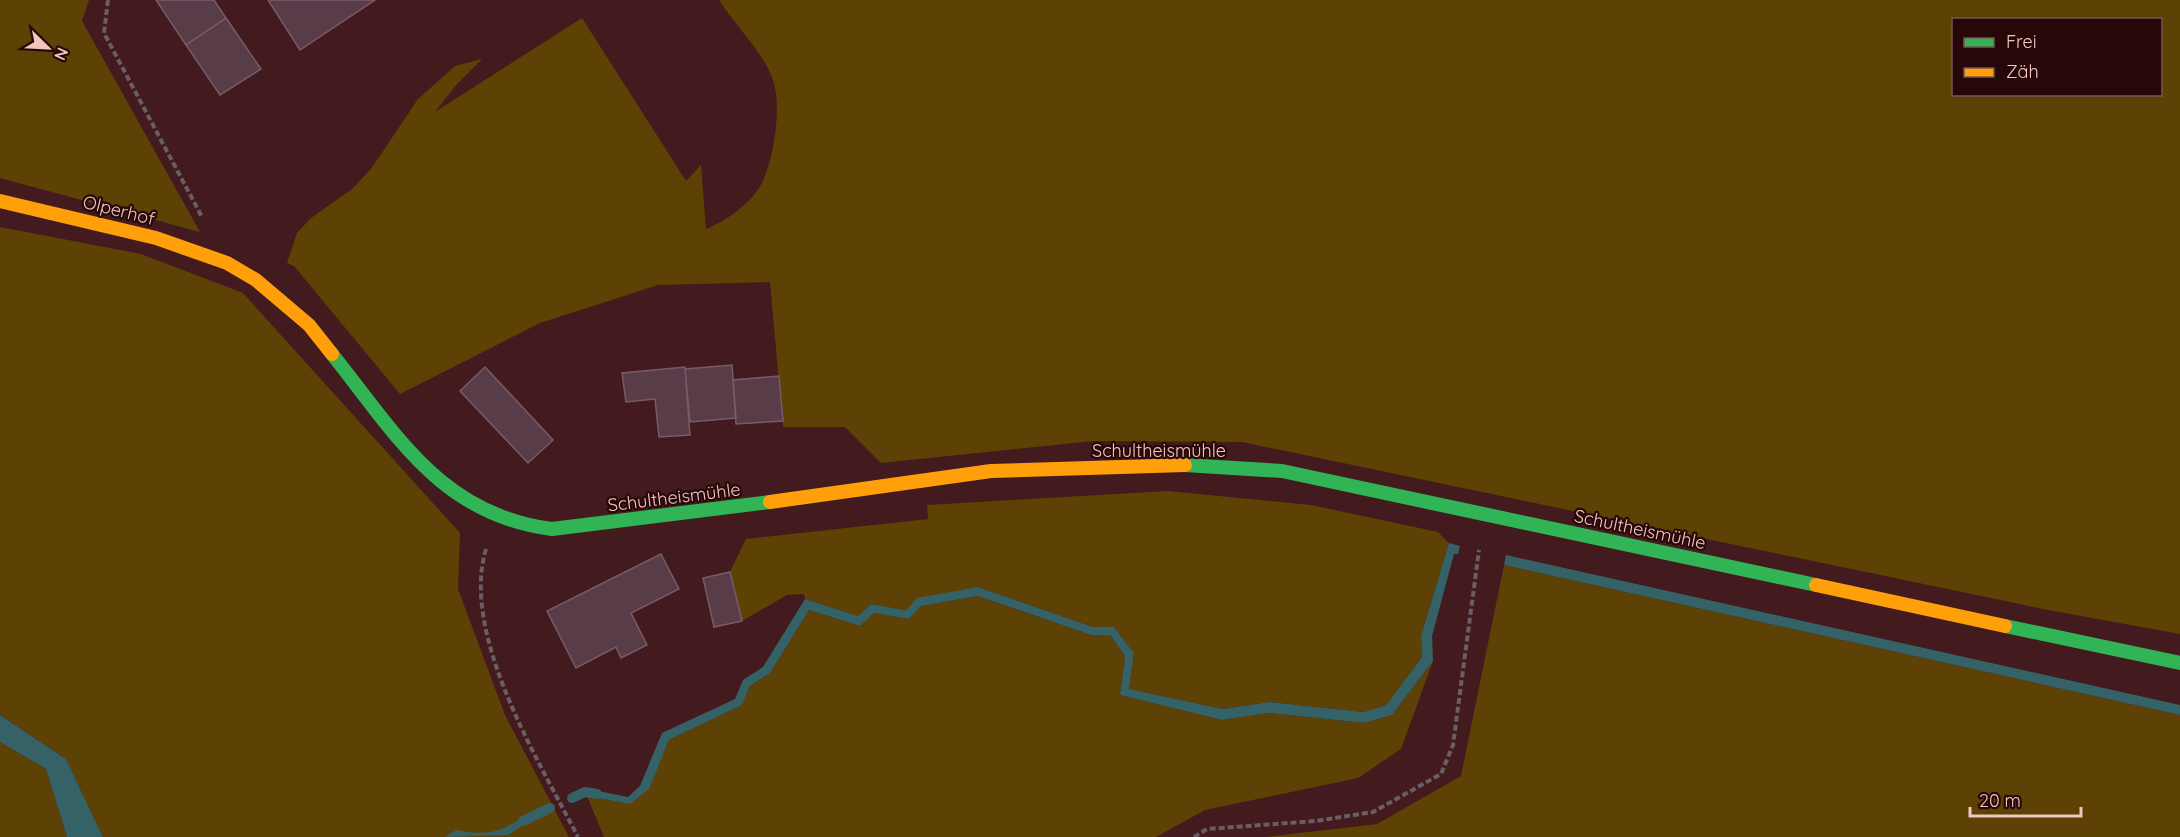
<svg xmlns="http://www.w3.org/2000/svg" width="2180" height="837" viewBox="0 0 2180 837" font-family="Quicksand,sans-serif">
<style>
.green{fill:#5e4104;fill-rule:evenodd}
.water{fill:#346267}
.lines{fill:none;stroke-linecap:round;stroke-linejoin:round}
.stream{stroke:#346267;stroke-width:10}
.building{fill:#583d49;stroke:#785b68;stroke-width:1.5}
.path{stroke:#685e63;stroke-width:4;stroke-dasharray:6 3;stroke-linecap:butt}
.fast{stroke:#30b455;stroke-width:14}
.slow{stroke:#ff9f0a;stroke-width:14}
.labels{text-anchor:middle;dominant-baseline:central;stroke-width:4.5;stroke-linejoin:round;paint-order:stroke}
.street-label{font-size:18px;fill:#f2c5c1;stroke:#270808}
</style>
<rect width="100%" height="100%" fill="#431b1e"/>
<path class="green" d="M0,0h89l-7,21 118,211 -200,-54z
M719,0h1461v634l-132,-24 -806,-168 -149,-1 -212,22 -36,-36h-62l-13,-145 -112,3 -118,38 -140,71 -106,-128 -7,-3 10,-30 14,-15 41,-29 19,-20 47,-70 37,-33 27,-7 -25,25 -22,28 147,-94 104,163 15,-16 5,64c20,-8 45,-25 56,-46 12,-25 20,-76 11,-103 -9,-27 -39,-56 -54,-80zM1954,20h206v74h-206z
M0,227l141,27 102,39 217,240 -2,56 47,126 64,122h-466l-37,-78 -66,-44z
M1168,491l143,14 127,27 11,11 -28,93 1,21 -36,48 -23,7 -94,-10 -46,7 -94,-20 5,-36 -20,-26h-21l-115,-40 -72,23 -35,-6 -13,12 -53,-17 -1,-5 -17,1 -45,26 -12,-49 16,-33 182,-20 -1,-14z
M1504,565l676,150v122h-914l111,-13 84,-48z
M978,596l113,39h19l15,21 -5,39 102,25 47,-7 95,10 28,-8 41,-54 -32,88 -43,29 -153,32 -49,27h-552l-17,-41 43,8 18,-15 21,-49 73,-35 8,-19 20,-13 39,-63 51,16 14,-13 35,6 12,-13z
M0,742l46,27 21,68h-67z"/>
<path class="water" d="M1449,543l11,3 -2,8h-4l-22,82 1,25 -41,54 -28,8 -95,-10 -47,7 -102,-25 5,-39 -15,-21h-19l-113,-39 -57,10 -12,13 -35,-6 -14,13 -51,-16 -39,63 -20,13 -8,19 -73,35 -20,49 -19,15 -43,-8 -4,-8 45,9 12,-11 22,-53 73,-34 8,-19 20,-13 42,-68 53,17 13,-12 35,6 11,-12 61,-11 115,40h21l20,26 -5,36 94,20 46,-7 94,10 23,-7 36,-48 -1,-21z
M1506,555l674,150v10l-676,-150z
M0,715l66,44 37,78h-36l-21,-68 -46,-27z
M533,811l3,6 -28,18 -63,2 11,-7c37,7 46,1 77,-19z"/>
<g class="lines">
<path class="stream" d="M572,798l13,-6 12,2
M523,821l27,-13"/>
</g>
<path class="building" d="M156,0h58l12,18 -40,27z
M268,0h107l-75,50z
M226,18l35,51 -41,26 -34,-50z
M732,365l4,53 -46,4 -5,-53z
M485,367l68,73 -25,23 -68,-72z
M685,367l5,68 -31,2 -4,-38 -29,3 -4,-29z
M779,376l4,45 -47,3 -3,-44z
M661,554l18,35 -48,24 16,32 -26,13 -5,-11 -40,21 -29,-57z
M730,572l12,49 -28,6 -11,-49z"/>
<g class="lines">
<path class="path" d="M108,0l-4,33 98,184
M486,549c-26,86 53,212 92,288
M1194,837l13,-8 109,-8 57,-9 68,-38 12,-29 26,-195"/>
<path class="fast" d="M332,354c64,80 109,161 220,175l218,-27
M1185,465l97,6 534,114
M2005,626l175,37"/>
<path class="slow" d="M0,201l156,37 71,25 29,17 53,45 23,29
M770,502l221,-31 194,-6
M1816,585l189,41"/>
</g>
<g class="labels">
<g class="street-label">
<text transform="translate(119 210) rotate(14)">Olperhof</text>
<text x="1159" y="450">Schultheismühle</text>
<text transform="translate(674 497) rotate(-7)">Schultheismühle</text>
<text transform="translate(1640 529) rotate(12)">Schultheismühle</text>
</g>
</g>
<rect x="1952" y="18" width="210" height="78" fill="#270808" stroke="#785452" stroke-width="1.5"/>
<rect x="1964" y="38" width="30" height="9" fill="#30b455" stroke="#785452" stroke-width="1.5"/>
<text x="2006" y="48" font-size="18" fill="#f2c5c1">Frei</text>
<rect x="1964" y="68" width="30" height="9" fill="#ff9f0a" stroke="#785452" stroke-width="1.5"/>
<text x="2006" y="78" font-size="18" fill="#f2c5c1">Zäh</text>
<g transform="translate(48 48) rotate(114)" stroke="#270808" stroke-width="4.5" paint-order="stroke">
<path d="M0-4.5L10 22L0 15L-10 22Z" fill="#f2c5c1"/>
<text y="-9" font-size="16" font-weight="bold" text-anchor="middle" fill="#f2c5c1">N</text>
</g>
<path d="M1970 807v9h111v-9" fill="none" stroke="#f2c5c1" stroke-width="3"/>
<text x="1979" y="807" font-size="18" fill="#f2c5c1" stroke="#270808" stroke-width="4.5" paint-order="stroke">20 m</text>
</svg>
